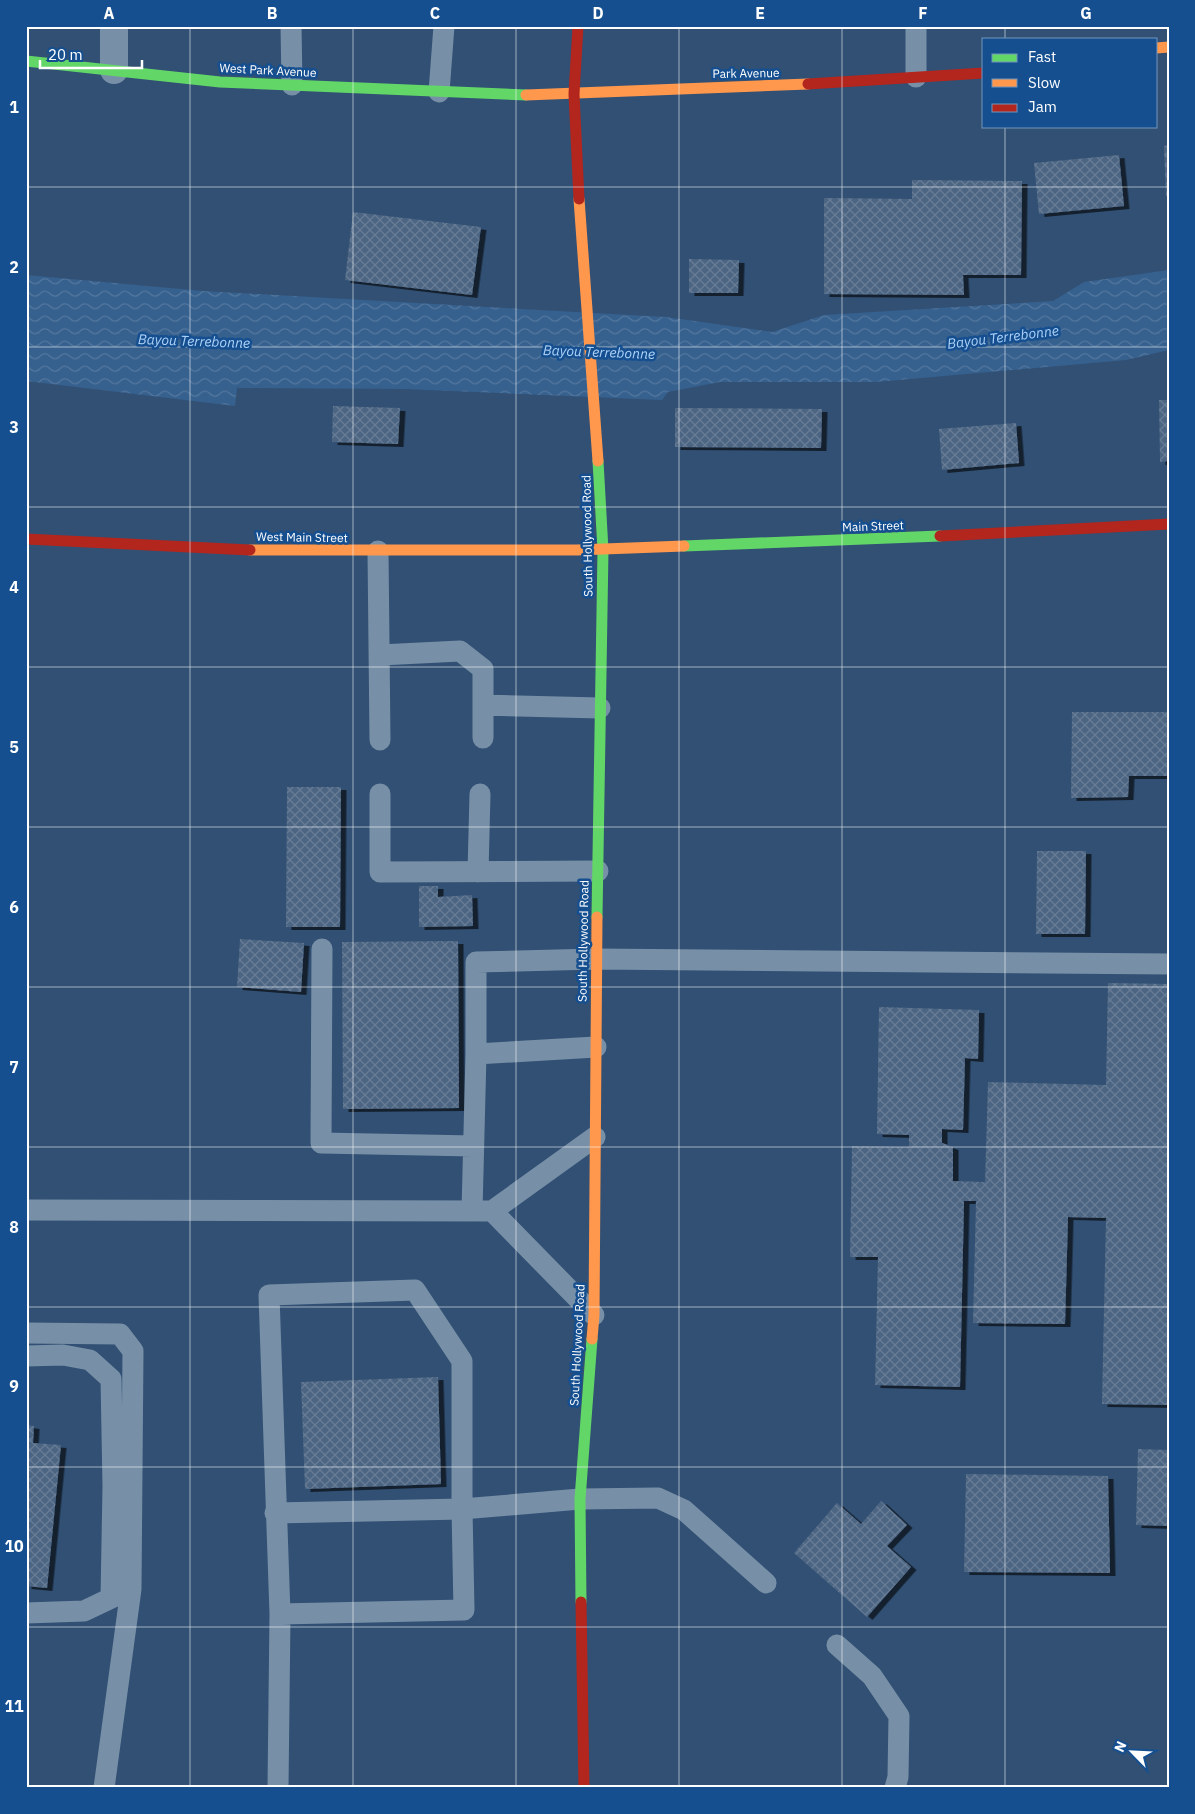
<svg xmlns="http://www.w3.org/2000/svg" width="1195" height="1814" viewBox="0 0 1195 1814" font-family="'IBM Plex Sans',sans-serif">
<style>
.water{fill:url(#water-waves)}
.building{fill:url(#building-cross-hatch);filter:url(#shadow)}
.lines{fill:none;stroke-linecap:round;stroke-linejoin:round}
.lane{stroke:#7890a7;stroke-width:21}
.street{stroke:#7890a7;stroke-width:28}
.fast{stroke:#63d668;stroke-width:11}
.slow{stroke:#ff974d;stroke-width:11}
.jam{stroke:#b3261e;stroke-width:11}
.grid{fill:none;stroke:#fff;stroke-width:1;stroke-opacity:0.55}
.labels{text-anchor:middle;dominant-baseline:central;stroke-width:5;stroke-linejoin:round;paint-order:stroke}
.street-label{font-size:12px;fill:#fff;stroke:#154f90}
.water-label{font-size:14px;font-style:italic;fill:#add2f8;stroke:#154f90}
.neatline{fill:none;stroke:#fff;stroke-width:2}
.grid-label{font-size:16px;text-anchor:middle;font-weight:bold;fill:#fff}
</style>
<defs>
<pattern id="water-waves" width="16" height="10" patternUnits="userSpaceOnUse" patternTransform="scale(1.25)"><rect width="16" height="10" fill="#36608e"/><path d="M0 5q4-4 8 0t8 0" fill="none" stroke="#54789f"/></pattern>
<pattern id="building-cross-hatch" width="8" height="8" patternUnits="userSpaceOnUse" patternTransform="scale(1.25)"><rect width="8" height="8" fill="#4c6582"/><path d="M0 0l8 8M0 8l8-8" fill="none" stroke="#677c95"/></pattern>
<filter id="shadow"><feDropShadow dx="5.5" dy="3" stdDeviation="0" flood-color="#0009"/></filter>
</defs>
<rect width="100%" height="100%" fill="#315074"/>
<path class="water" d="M1169,270v80l-43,10 -250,22h-156l-52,10 -6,8 -258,-11 -167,-1 -2,18 -209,-25v-106l177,16 463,26 106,15 52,-17 229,-14 31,-19z"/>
<path class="building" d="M1169,145v51h-3l-2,-50z
M1119,155l5,51 -85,8 -5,-51z
M912,180l110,1 -1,94h-58l1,20 -140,-1v-96l88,1z
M353,212l128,15 -9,68 -127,-15z
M689,259l50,1 -1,33h-49z
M1159,400h10v61l-9,1z
M333,406l67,2 -2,36 -66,-2z
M675,408l147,1 -1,39 -146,-1z
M1016,423l3,40 -77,7 -3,-41z
M1072,712h97v64h-40l-1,21 -57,1z
M287,787h54l-1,140h-54z
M1037,851h49l-1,83h-49z
M419,886h19v11l34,-2 1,31 -54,1z
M240,939l64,4 -3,49 -64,-5z
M458,941l1,167 -116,1 -1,-167z
M1108,983l61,1v421l-67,-1 4,-186 -38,-1 -3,107 -92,-1 3,-122h-12l-4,186 -85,-2 3,-128h-28l2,-111 57,1v-12l-32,-1 2,-127 100,3 -1,49 -13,-1 -2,72 -21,-1v14l11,4v34l32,1 3,-100 118,3z
M438,1377l3,107 -136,5 -4,-107z
M26,1425l8,1 -1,17 28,2 -14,143 -21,-2z
M1138,1449l31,1v76l-33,-1z
M966,1474l142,2 2,97 -146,-1z
M881,1501l26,24 -20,21 24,21 -44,50 -73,-64 43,-50 24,21z"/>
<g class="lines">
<path class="lane" d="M291,26l1,59
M916,26v51
M439,92l5,-66
M378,551l2,189
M380,655l80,-4 23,18v69
M483,705l117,3
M380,794v78l218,-1
M478,872l2,-78
M322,949l-1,194 152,3
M476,1054l120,-7
M26,1210l466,1 102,104
M472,1211l4,-157v-92l120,-3 573,5
M492,1211l103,-74
M26,1333l94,1 13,17 -2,238 -27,199
M26,1356l37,-1 27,5 21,19 2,107 -2,112
M275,1513l187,-4v-148l-47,-71 -146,5 11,319 -2,174
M26,1613l58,-2 40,-19
M280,1614l184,-4 -2,-101 118,-10 78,-1 26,12 82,73
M837,1645l35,31 27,40 -1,61 -3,11"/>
<path class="street" d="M114,70v-44"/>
<path class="fast" d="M26,61l194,21 306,13
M684,546l256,-10
M597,917l6,-367 -5,-89
M581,1602l-1,-103 12,-160"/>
<path class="slow" d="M1156,48l13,-1
M526,95l282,-11
M579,199l19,262
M250,550h327l107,-4
M592,1339l2,-24 3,-398"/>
<path class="jam" d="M578,26l-4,68 5,105
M808,84l176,-11
M940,536l229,-12
M26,539l224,11
M581,1602l3,186"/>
</g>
<path class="grid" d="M190,26v1762M353,26v1762M516,26v1762M679,26v1762M842,26v1762M1005,26v13M1005,126v1662M26,187h1143M26,347h1143M26,507h1143M26,667h1143M26,827h1143M26,987h1143M26,1147h1143M26,1307h1143M26,1467h1143M26,1627h1143"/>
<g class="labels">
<g class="street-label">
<text transform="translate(268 70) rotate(3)">West Park Avenue</text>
<text transform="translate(746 73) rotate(-1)">Park Avenue</text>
<text transform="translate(873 526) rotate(-2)">Main Street</text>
<text transform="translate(587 536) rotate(-91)">South Hollywood Road</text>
<text transform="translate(302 537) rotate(1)">West Main Street</text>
<text transform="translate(583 941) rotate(-89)">South Hollywood Road</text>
<text transform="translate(577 1345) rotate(-87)">South Hollywood Road</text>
</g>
<g class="water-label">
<text transform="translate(1003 337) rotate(-7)">Bayou Terrebonne</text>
<text transform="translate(194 341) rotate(2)">Bayou Terrebonne</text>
<text transform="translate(599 352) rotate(2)">Bayou Terrebonne</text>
</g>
</g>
<rect width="1195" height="1814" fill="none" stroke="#154f90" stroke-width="55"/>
<rect x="982" y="38" width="175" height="90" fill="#154f90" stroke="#7395bc"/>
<rect x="992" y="54" width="25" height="8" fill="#63d668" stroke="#7395bc"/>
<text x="1028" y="62" font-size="15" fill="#ffffff">Fast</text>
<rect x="992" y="79" width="25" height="8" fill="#ff974d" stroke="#7395bc"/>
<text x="1028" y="88" font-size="15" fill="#ffffff">Slow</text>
<rect x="992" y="104" width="25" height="8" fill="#b3261e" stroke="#7395bc"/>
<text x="1028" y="112" font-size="15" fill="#ffffff">Jam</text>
<g transform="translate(1132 1752) rotate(294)" stroke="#154f90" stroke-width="4" paint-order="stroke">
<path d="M0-4L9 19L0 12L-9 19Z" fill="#ffffff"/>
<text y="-8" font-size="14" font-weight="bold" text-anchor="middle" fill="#ffffff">N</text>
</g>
<path d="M40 60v8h102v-8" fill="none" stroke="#ffffff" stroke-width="2.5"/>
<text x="48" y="60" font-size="15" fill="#ffffff" stroke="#154f90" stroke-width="4" paint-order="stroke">20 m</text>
<rect x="28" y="28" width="1140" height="1758" class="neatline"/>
<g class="grid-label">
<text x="109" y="19">A</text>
<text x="272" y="19">B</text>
<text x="435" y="19">C</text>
<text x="598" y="19">D</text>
<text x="760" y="19">E</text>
<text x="923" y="19">F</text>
<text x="1086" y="19">G</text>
<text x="14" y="113">1</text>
<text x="14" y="273">2</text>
<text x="14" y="433">3</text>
<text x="14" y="593">4</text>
<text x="14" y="753">5</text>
<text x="14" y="913">6</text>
<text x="14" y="1073">7</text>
<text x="14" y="1233">8</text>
<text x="14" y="1392">9</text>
<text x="14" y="1552">10</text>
<text x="14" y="1712">11</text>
</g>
</svg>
